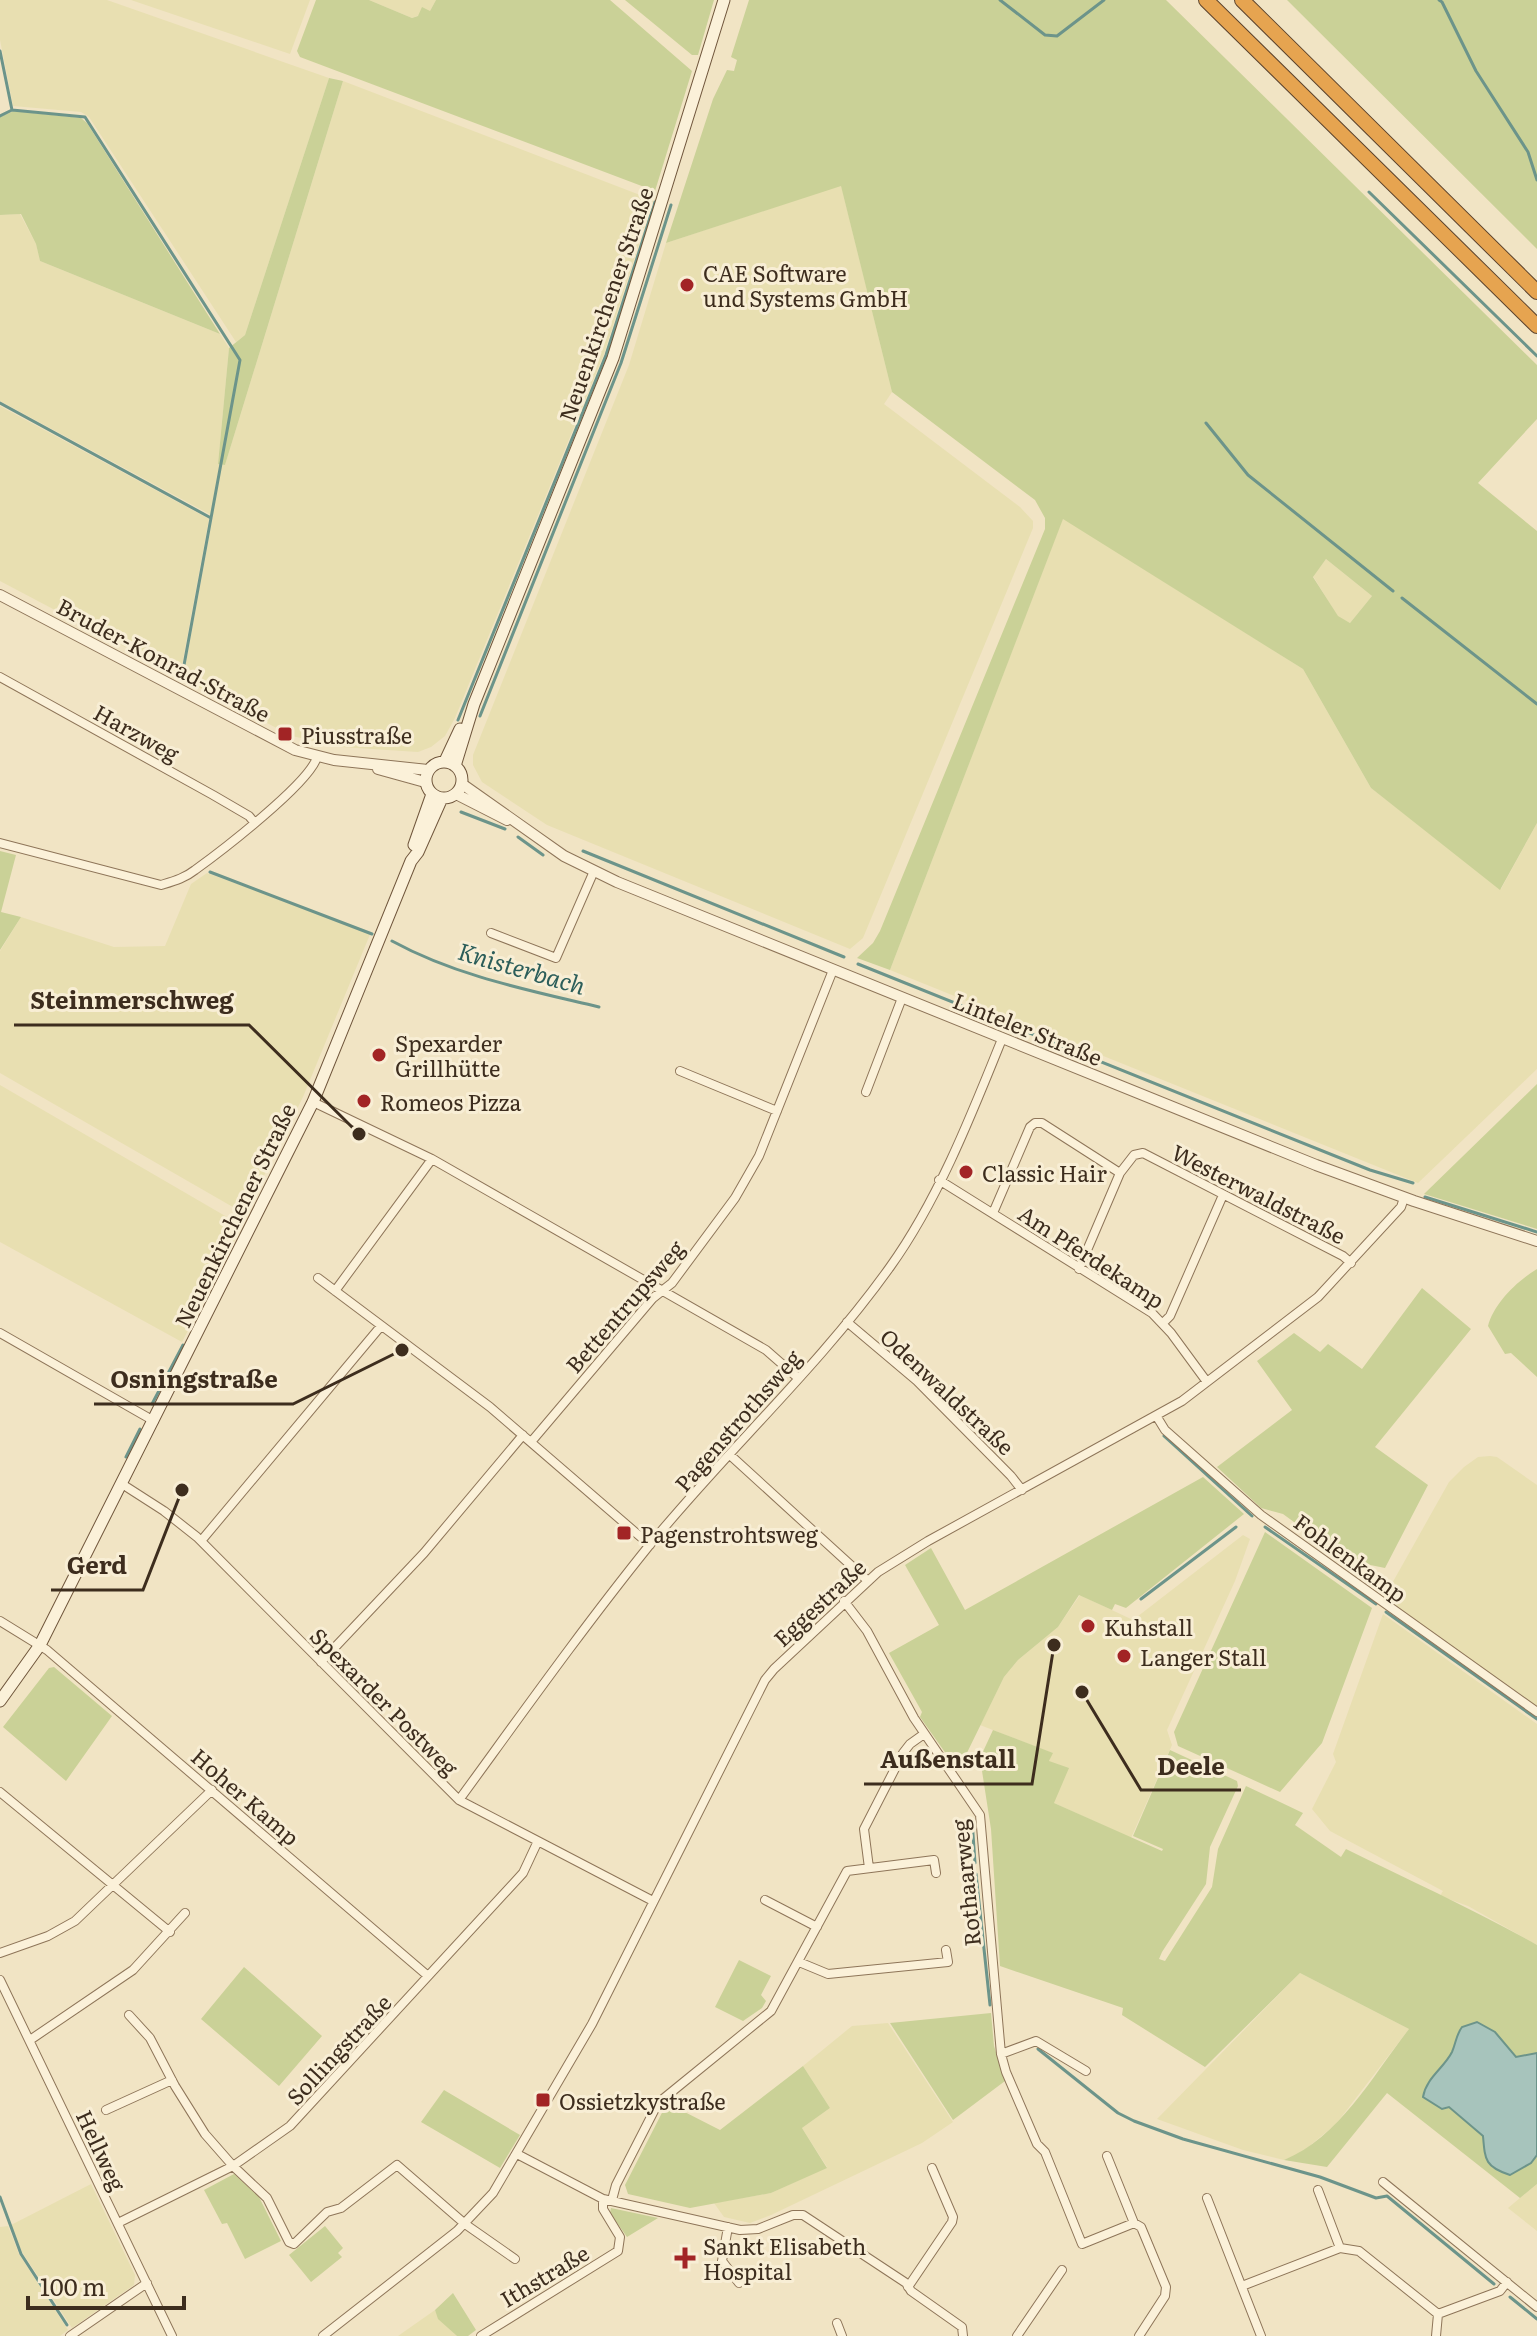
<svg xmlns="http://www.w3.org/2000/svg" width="1537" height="2336" viewBox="0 0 1537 2336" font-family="Literata,serif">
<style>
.farmland{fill:#e8dfb1}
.green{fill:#cad197;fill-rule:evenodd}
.water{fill:#a7c4bc;stroke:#6c948a;stroke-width:2}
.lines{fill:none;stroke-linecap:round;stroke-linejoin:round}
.stream{stroke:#6c948a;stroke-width:3}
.minor-casing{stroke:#8e7559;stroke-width:10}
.tertiary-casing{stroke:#8e7559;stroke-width:12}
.secondary-casing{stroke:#70563c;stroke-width:13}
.motorway-casing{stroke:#5c432d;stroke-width:16}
.minor{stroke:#fbf1d9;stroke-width:8}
.tertiary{stroke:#fbf1d9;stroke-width:10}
.secondary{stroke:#fbf1d9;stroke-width:11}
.motorway{stroke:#e6a450;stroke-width:14}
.poi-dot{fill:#a22425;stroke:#f8eed5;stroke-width:3}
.labels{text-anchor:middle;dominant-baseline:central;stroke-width:6;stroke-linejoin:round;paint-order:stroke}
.poi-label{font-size:22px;fill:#3d2d1e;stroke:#f8eed5;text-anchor:start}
.street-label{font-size:22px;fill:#3d2d1e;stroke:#f8eed5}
.water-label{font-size:24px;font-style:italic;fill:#2c5e5a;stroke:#f8eed5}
.leader{fill:none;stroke:#3d2d1e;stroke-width:3}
.callout-dot{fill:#3d2d1e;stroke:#f8eed5;stroke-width:3}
.callout-label{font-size:24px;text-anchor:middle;font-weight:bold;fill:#3d2d1e;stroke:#f8eed5;stroke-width:6;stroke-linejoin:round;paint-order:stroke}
</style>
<rect width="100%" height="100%" fill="#f1e4c4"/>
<path class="farmland" d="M0,0h107l222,78 -84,257 -9,7 -147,-225 -8,-5 -68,-6 -13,-66z
M131,0h179l-20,54z
M369,0h67l-6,11 -18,7z
M343,81l310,119 -49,154 -149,364 -10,18 -14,11 -13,5 -77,-5 -49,-11 -109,-57 30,-163 -213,-115v-186l20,-1 16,30 4,17 180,73 9,14 -11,116 7,1z
M841,185l51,207 -8,12 136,103 13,14v7l-170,410 -13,11 -303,-124 -65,-43 -9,-17v-10l156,-390 37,-122z
M0,406l209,113 -29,157 -180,-95z
M1063,518l240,151 68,119 130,101 36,-66v246l-119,114 -528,-213z
M1326,559l46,37 -22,27 -12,-6 -25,-41z
M207,873l164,59 -68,165 -58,117 -245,-141v-122l21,-34 93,30 51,-1 26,-62z
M0,1085l239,139 2,4 -59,114 -182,-100z
M1490,1456l7,1 40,28v223l-150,-107 3,-14 59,-105 15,-15 14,-10z
M1243,1535l7,4 -15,42 -68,149 5,15 -41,93 -77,-35 -5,-42 3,-8 -72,-28 24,-48 14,-17 40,-33 22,-32 53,25z
M1383,1614l154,110v221l-69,-39 -28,-10 3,-5 -113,-60 -18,-22 24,-47 -3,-8z
M1300,1973l109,56 -73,95 -35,29 -17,7 -41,-10 -86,-31z
M888,2023l65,99 -31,21 -151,72 -21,8 -26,-6 -10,-14 57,-10 56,-26 -25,-39 28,-20 -27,-42 49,-40z
M91,2184l44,91 -1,10 -62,43 -50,-76 -11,-27z
M1537,2184v47l-29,-23z
M8,2226l11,28 49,76 -8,6h-60v-109z
M435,2310l4,9 18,17h-59z"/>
<path class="green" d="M316,0h53l43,18 6,-2 4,-9 8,4 6,-11h174l82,71 -37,120 -355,-134 -3,-6z
M625,0h89l-16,55h-6z
M749,0h417l371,365v54l-59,64 59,48v292l-37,67 -129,-102 -68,-119 -240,-150 -173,451 -33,-12 16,-15 7,-12 165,-402v-11l-10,-18 -143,-108 -51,-206 -175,57 47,-144 14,-29 7,1 3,-11 -6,-3zM1326,559l46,37 -22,27 -12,-7 -25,-39z
M1287,0h250v249z
M329,78l14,3 -118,384 -7,-1 11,-116 16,-13z
M14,111l67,7 6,5 133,211 -180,-73 -4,-17 -15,-30 -21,1v-98z
M0,851l16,4 -15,57 20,5 -21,33z
M1537,1084v145l-113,-35z
M1537,1269v108l-26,-24 -6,1 -17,-28c6,-23 29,-45 49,-57z
M1422,1288l49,41 -96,118 53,38 -43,83 -39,-8 -63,-46 -22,-6 -44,-41 75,-57 -35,-49 37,-28 26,19 8,-8 34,25z
M1203,1477l41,37 -118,94 -11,-4 -3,6 -33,-15 -21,32 -40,33 -14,17 -43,88h-7l-34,-48 2,-5 -33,-59 50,-28 -34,-60 26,-17 34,62z
M1265,1532l107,76 -50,135 -42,49 -102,-46 -4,-14z
M54,1667l58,49 -46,65 -63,-54 46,-59z
M993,1730l60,23 -4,8 20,7 -15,35 108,48 1,-2 -30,-13 37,-86 67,31 1,5 -28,61 -4,37 -44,68 -3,7 6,2 47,-74 6,-38 28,-63 57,27 -8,12 46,32 5,-8c65,32 129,61 191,96v239l-17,14 -133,-105 -60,74 -43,-7c56,-23 89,-85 125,-131l-109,-56 -95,94 -83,-52 1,-7 -123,-42 -9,-137 -11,-71z
M739,1960l32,16 -10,19 5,6 -4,7 -19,13 -28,-14z
M244,1967l78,69 -43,50 -78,-67z
M991,2013l3,33 11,35 -52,39 -63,-97z
M803,2066l27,42 -28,20 25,40 -56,25 -81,15 -62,-14 -3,-9 42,-82 53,27z
M444,2090l76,45 -20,33 -79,-46z
M234,2174l25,23 22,44 -36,18 -18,-36 -5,1 -18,-34z
M611,2208l47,10 -31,19 -17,-24z
M325,2226l18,22 -5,5 4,4 -31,25 -22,-27z
M453,2293l23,37 -8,6h-11l-19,-17 -3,-9z"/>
<path class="water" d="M1477,2022l18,10 21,25 21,-4v102l-6,8 -21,12c-25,-8 -25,-15 -27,-39l-34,-29 -7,2 -19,-12c3,-19 21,-29 29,-45 4,-9 4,-17 10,-25z"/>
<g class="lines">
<path class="stream" d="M1000,0l45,35 12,1 47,-36
M1439,0l3,2 34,69 52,81 9,28
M0,51l12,59
M0,116l12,-6 73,7 155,243 -58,316
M1369,192l168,164
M0,403l211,115
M1206,423l42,52 145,116
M1402,598l135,106
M480,716l141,-353 50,-158
M458,720l148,-365 49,-153
M461,812l44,17
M518,837l25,18
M583,851l261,106
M210,872l162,62
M392,941c64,35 136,49 207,66
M858,964l512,206 43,13
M1425,1197l112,35
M152,1404l31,-59
M1164,1436l88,80
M126,1457l14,-28
M1265,1527l111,77
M1141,1599l95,-72
M1386,1612l151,107
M972,1820l3,43
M976,1874l14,131
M1038,2049l80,64 16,8 49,18 137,38 56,21 11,-2 107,88
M0,2197l21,57 46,71
M1510,2297l27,22"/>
<g class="minor-casing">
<path id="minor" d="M0,677l213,118 36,21 5,6
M0,843l161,42c13,-4 24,-7 34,-15 25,-18 115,-87 122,-113
M491,933l65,25 38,-87
M680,1071l97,40
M866,1092l36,-94
M313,1102l119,57 334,191 32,28
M939,1180l213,133 19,20 36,49
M993,1213l37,-86 5,-4h7l78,50
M1079,1269l41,-96 14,-18 9,-2 200,103 8,7
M318,1278l172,129 160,138
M335,1291l97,-132
M847,1322l70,59 94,95 11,14
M1163,1323l7,-7 53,-121
M0,1333l154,88
M1157,1417l8,13 96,85 276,197
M531,1442l122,-144 19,-15 63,-85 24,-42 74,-186
M730,1455l137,125
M122,1484l42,27 33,26 262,263 194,101
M201,1541l180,-215
M844,1601l23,30 47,87 66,97 21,239 5,18 31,72 8,8 37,92 52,-21
M0,1621l47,29 381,326
M321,1662l103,-109 99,-118
M0,1792l170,140
M459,1800c62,-85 123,-171 189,-253 77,-95 170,-179 242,-280 48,-67 81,-151 112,-228
M869,1868l-5,-39 39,-76 7,-9 14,-10
M765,1900l52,27
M0,1953l48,-17 27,-15 137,-131
M799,1962l29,12 120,-12 -2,-12
M0,1980l172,356
M129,2015l21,23 25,48 30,48 28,32 34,32 22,44 5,2 33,-32 14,-4 56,-43 68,59 50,35
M30,2040l103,-70 52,-57
M1001,2054l35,-13 50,30
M106,2110l66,-30
M517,2154l86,45 137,31 18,-1 35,-14h10l103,68 5,8 51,36 1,9
M1107,2156l27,67 7,4 25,60 -1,9 -26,40
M1383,2182l154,125
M1318,2190l22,58
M1207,2198l54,138
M612,2200l4,-15 42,-82 113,-92 76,-140 87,-11 2,13
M118,2223l115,-57 57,-40 233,-253 14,-30
M728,2227l-6,34 17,22
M1242,2286l98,-38 19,3 79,63
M908,2287l44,-65 1,-5 -21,-49
M1438,2314l62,-23 7,-9
M837,2323l5,13
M70,2336l77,-53
M323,2336l134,-105 36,-38 99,-169 173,-344 9,-11 104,-97 50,-31 254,-140 136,-104 83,-90 3,-9
M481,2336l137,-85 2,-14 -17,-28v-10
M1017,2336l45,-66
M1436,2336l2,-22"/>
</g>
<g class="tertiary-casing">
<path id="tertiary" d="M0,595l295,155 39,10 94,10
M378,769l47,13
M462,784l102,72 53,26 699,283 98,36 123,40
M456,794l51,26"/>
</g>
<g class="secondary-casing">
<path id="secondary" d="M445,761l15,-32
M426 780a18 18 0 1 1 36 0a18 18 0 1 1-36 0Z
M455,766l19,-62 139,-346 111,-358
M414,845l18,-51
M0,1701l40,-56 273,-543 98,-241 7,-9 24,-54"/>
</g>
<g class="motorway-casing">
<path id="motorway" d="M1206,0l331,326
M1242,0l295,292"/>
</g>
<use href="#minor" class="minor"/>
<use href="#tertiary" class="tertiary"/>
<use href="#secondary" class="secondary"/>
<use href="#motorway" class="motorway"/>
</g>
<g class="poi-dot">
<circle cx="687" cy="285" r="8"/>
<rect x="277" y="726" width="16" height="16" rx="4"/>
<circle cx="379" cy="1055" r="8"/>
<circle cx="364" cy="1101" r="8"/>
<circle cx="966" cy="1172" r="8"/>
<rect x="616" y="1525" width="16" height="16" rx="4"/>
<circle cx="1088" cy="1626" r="8"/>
<circle cx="1124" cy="1656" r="8"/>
<rect x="535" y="2092" width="16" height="16" rx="4"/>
<path d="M681 2246h8v8h8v8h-8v8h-8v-8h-8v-8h8z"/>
</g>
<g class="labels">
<g class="poi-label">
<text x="703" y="272">CAE Software<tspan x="703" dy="25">und Systems GmbH</tspan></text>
<text x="301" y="734">Piusstraße</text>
<text x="395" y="1042">Spexarder<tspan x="395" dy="25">Grillhütte</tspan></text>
<text x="380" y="1101">Romeos Pizza</text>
<text x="982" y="1172">Classic Hair</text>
<text x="640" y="1533">Pagenstrohtsweg</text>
<text x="1104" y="1626">Kuhstall</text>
<text x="1140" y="1656">Langer Stall</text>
<text x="559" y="2100">Ossietzkystraße</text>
<text x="703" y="2245">Sankt Elisabeth<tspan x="703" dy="25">Hospital</tspan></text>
</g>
<g class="street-label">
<text transform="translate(605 304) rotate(-71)">Neuenkirchener Straße</text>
<text transform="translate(164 659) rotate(28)">Bruder-Konrad-Straße</text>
<text transform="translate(137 732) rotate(29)">Harzweg</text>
<text transform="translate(1028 1028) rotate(22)">Linteler Straße</text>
<text transform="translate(1259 1193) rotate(27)">Westerwaldstraße</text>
<text transform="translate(234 1215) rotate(-64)">Neuenkirchener Straße</text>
<text transform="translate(1092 1256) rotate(33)">Am Pferdekamp</text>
<text transform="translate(624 1306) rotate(-49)">Bettentrupsweg</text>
<text transform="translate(948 1391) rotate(43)">Odenwaldstraße</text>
<text transform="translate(737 1420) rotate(-49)">Pagenstrothsweg</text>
<text transform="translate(1351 1557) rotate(36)">Fohlenkamp</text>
<text transform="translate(819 1602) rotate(-43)">Eggestraße</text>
<text transform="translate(385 1701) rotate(45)">Spexarder Postweg</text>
<text transform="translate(246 1796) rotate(41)">Hoher Kamp</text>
<text transform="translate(965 1883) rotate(-96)">Rothaarweg</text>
<text transform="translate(338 2049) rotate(-47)">Sollingstraße</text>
<text transform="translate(102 2150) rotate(65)">Hellweg</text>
<text transform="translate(544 2275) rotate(-31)">Ithstraße</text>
</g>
<g class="water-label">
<text transform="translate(522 967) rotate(16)">Knisterbach</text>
</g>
</g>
<path class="leader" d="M359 1134L249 1025H14M402 1350L293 1404H94M182 1490L143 1590H51M1054 1645L1032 1784H864M1082 1692L1141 1790H1241"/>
<g class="callout-dot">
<circle cx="359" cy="1134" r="8"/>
<circle cx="402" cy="1350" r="8"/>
<circle cx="182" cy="1490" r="8"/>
<circle cx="1054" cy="1645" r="8"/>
<circle cx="1082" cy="1692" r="8"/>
</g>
<g class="callout-label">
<text x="132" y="1009">Steinmerschweg</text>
<text x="194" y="1388">Osningstraße</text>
<text x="97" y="1574">Gerd</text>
<text x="948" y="1768">Außenstall</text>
<text x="1191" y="1775">Deele</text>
</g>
<path d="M28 2296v12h156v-12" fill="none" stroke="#3d2d1e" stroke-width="4"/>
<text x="40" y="2296" font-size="24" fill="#3d2d1e" stroke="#f8eed5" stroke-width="6" paint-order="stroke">100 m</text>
</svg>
